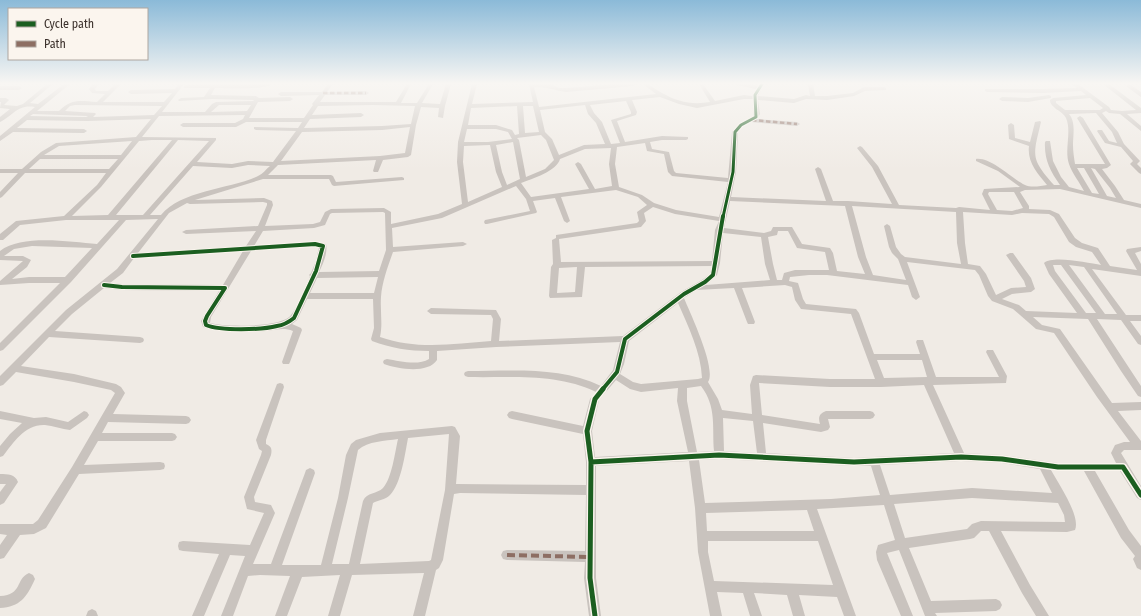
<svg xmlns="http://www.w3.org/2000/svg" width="1141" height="616" viewBox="0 0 1141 616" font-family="'Fira Sans Condensed',sans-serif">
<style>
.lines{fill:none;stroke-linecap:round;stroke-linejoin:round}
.minor{fill:#c9c3be;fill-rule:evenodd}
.quiet-far1{stroke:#8d6e63;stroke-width:2.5;stroke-dasharray:4.5 2.5;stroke-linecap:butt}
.quiet{stroke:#8d6e63;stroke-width:4;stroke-dasharray:8 4;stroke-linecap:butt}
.cycleway-far2-casing{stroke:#fbf5ee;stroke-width:5}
.cycleway-far1-casing{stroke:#fbf5ee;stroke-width:6}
.cycleway-casing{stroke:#fbf5ee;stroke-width:8}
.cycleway-far2{stroke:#1b5e20;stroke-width:3}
.cycleway-far1{stroke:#1b5e20;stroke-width:4}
.cycleway{stroke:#1b5e20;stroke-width:5}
</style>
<rect width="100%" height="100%" fill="#f0ebe5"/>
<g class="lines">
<path class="minor" d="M47,84h6l-23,19 8,1 26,-20h6l-33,27h22c13,-13 21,-10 38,-9l8,-8 -13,-1 -3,-4 4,-5h6l-4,5 1,2h12l7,-7h6l-18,18h61l8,-9 -41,1 -3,-2 3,-2 44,-1 4,-5h5l-22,28h43l7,-8 4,-2 37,-1 1,-1 -42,-1 -33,2 -1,-1 3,-2 23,-1 6,-9h-26v-2l2,-1 86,-1c-7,6 -45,4 -57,4l-4,7 45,1 3,2 31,-1 3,2 -3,2 -32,1 -9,16h55l9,-13 -1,-1 7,-9 -38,1 -3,-2 3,-2h41l6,-8h5l-6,8 39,-1 3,2 -3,2h-41l-5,7h76l11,-18h4l-10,19h16l12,-19h4l-11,19 18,1 6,-20h5l-6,22 -2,12 -5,-1 1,-9 -18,-1 -5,18 -5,30 -3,2 -25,3 -5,12h-4l-1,-1 3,-11 -98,5 -10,10h63l2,1 3,6 66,-5 2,1v2l-70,6 -2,-1 -3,-6h-66l-68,21 69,-2 8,3 1,4 -8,21 48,-2 7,-2 5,-10 6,-3 53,-1 7,4v12l47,-10 24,-10 -5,-42 1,-20 14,-58h5l-5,20 61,-2 -4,-18h20l10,4h7l52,-4h18l-3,2 -67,6c-12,-2 -19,-5 -32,-5l5,20 117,-13 -13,-10c7,0 12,5 19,9 16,9 30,12 48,9l-11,-18h4l12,17 29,-6 8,1 4,-7 -19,-4v-1h9l12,2 2,-2h4l-6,12 36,3 12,-4 4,1 -2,-12h5l2,12h12l26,-3 11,-6h20l2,1v2l-21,1 -11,5 -27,4 -21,-1 -12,4 -36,-3 2,14 -3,5 40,3 3,2 -3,2 -46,-4 -8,4 -5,6 -2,40 -5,25 95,4 -11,-32 3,-2 3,2 12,32h15l44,3 -20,-37 -15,-19 3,-2 2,1 16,19 21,39 57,3 3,-1 31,3 -8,-16 2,-5 36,-2 -22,-16 -22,-10v-2c15,-2 36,20 49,26 6,3 16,1 22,0 -10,-12 -20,-23 -18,-39l-20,-7 -1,-14 3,-2 3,2 1,13 15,4 5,-20 5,-1 1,1c-8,34 -11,36 13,63h6c-10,-14 -16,-26 -15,-43l1,-1h4l3,20 8,16 8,10 15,4c-4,-8 -12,-18 -15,-27 -5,-15 3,-32 -3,-46 -3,-7 -16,-10 -16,-18l3,-2 33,-3 -5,-4 -38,2 -56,-1 -2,-1v-2h58l34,-1 -5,-4h6l31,23 2,3 11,1 14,-1 -33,-26h6l32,24v5l-14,1 14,12v5l-21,-17 -11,-1 -3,-2 -4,2 16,19 6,12 16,17 -3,3 4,4v6l-2,-1 -9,-9 3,-3 -12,-14 -16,-4 -8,-12 1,-1h4l7,11 8,2 -5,-11 -16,-19 -27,1c7,8 4,21 4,31 0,6 1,13 2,19h30l-28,-46 3,-2 3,2 28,47 -4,3 -5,1 13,17 9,14 17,4v4l-81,-19 -35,1 -5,2 9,14v3l21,1 9,4 16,24 7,5 16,5 12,18 27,4 -11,-19 1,-2 14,-2v4l-6,2 6,11v12l-49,-7 34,46h15v6h-11l11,15v9l-3,-1 -17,-24 -24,-1 44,67v11l-3,-1 -17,-25 -33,-52 -55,-2 9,8 18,4 52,74 29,-1v8l-23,1 23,30v9h-17l-3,3 20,33v14l-4,-2 -17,-27h-25l34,59 12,16v24l-4,-2 -4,-9 2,-3 -14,-18 -37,-67 -33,-1c7,13 30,46 24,60l-8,2 -66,-1 29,54 19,31h-13l-14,-23 -33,-62h-8l-7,7 -4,1 -61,9 22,53 65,-2 4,2 2,4 -2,4 -4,2 -61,2 2,3h-12l-26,-66 -12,3 26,63h-12l-24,-56 -1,-8 2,-7 17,-5 -11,-35 -67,4 39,107h-12l-7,-19 -38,-2 6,21h-12l-6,-21 -33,-2 8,23h-12l-7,-23 -26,-1 5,24h-12l-12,-64 -3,-44 -6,-47 -93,5v112l5,38h-12l-5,-38 1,-16 -78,-2 -4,-1 -2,-4 2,-4 4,-1 78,1 1,-56 -126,-2 -6,1 -11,66 -4,8 -3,2 -11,46h-12l11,-43 -72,2 -12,41h-12l12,-41 -38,2 -15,39h-12l15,-40 -30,-1 -12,1 -15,40h-12l24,-60 -15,-1 -26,61h-12l27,-62 -36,-3 -4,-1 -1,-4 1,-4 4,-1 67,4 14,-32 -17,-4 -3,-12 17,-42 1,-4 -3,-2 -3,-9 21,-56 3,-1 3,1 1,3 -18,53v4c6,3 6,5 5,11l-17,42 1,5 16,3 4,8 -22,51h18l34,-91 1,-3 4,-2 4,2 1,3 -33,92h39l17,-67 8,-43 5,-11 5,-4 24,-7 72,-7 3,1 5,9 -4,48 130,1v-23l-3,-28 -71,-15 -3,-1 -2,-3 2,-3 3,-1 71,15 7,-27 6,-7c-39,-19 -86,-14 -128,-15l-3,-1 -1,-2 1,-2 3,-1c44,0 92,-5 133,15l12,-16 7,-28 -124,5 -59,4v9c-9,14 -39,9 -53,4l-1,-2 1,-2 3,-1c12,2 31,7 42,0v-8c-20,0 -38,-3 -57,-10l-1,-2 3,-11 -1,-29h-66l-10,21 -5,4 9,4 1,2 -12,32 -1,2h-6l-1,-2 11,-31c-9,-4 -18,-1 -27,0 -17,1 -48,2 -63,-4l-2,-6 18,-30 -97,-1 -18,-2 -32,26 -17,17 85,6 3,1 1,2 -1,2 -3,1 -91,-6 -28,29 53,8 42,10 5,3 4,6 -12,21 73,2 3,1 2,3 -2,3 -3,1 -78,-2 -6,11h70l3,1 2,3 -2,3 -3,1h-74l-14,24 76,-3 4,1 1,3 -1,3 -4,1 -81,4 -33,54 -12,6 -14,1 -16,23 -4,1v-14l7,-10 -7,-1v-10h33l5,-4 34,-53 43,-74 -4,-3 -37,-8 -58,-10 -13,13 -3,1v-10l66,-66 51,-41 41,-50 -32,1 -55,62 -68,68 -3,1v-8l60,-60h-31l-29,2v-4l23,-20 -23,-1v-9c22,-17 70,-9 97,-7l22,-24h-53l-46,5 -17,15h-3v-6l16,-13 48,-5 33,-31 9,-12h-81l-23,24 -2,1v-6l18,-19h-18v-4h22l19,-17 15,-9 80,-6 15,-18 -64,2 -60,-1 -10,8 67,1 3,2 -3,2 -71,-1 -13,9v-5l35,-29c-18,-3 -22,9 -35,15v-5l10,-8 -10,-1 1,-6h-1v-4h6l3,2 -5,5 13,1 6,-2zM660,97l19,7 18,4 47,-9h9v17l-14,8 -7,8 -4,46 -52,-5 -2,-2 -5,-19 -17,-3 -2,-7 12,-2h24l2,-1v-2l-26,-1 -37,6 -8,-21 19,-6 1,-3 -5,-12zM1090,98l13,10 -3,2h-35l-9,-7v-2zM626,101l5,11v2l-20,6 9,23 -9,1 -9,-22 -8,-9 -4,-8zM75,105l87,1 -8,9 -61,2 3,-3 -1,-1 -30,-2 5,-5zM219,105h32l-4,6 -36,1zM373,105l42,1 -4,18 -29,2 -78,2 6,-9 51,-2 3,-2 -3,-2 -49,2 6,-9zM585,105l3,9 8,9 9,21 -21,1 -25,10 -7,-16 -7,-7 -5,-22zM517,106l2,28 -4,1 -3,-5 -16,-5h-28l3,-17zM523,106h10l6,26 -14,1zM33,114l55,2 -2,1h-8l-48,-1zM245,115l-2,4 -8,4h-52l-3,2 3,2h53l10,-5h56l-4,6 -44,-1v2l2,1 40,1 -23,31 -25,-1 -16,3 -35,-2 19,-22v-2l-74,-1 17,-21zM410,127l-5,26 -25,3 -99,5 21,-29 80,-2zM467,129h29l12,3 4,7 -24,3h-24zM541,135l5,5 8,20 -9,9 -19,8 -7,-37 -2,-2zM152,140h20l-64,75 -36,1 29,-29 38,-46zM178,140l31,1 -66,74h-27zM132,141l-11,14h-77l15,-9zM513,142l7,37 -13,6 -5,-13 -6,-27zM645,143l2,8 17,3 4,18 4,4 56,6 -9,35 -43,-7 -22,-7 -12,-8 -23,-8 -4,-23 2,-17zM490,145l6,27 6,15 -34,15 -5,-40 1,-16zM611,148l-2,16 3,22 -17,3 -14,-25 -3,-2 -3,2 14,25 -58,8 -10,-14c11,-4 36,-12 39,-24l25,-10zM40,159h78l-9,10h-80zM248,165l22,1c-4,3 -7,8 -12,10 -28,13 -77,14 -97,39h-11l43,-49 39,2zM1077,168h7l15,26 -7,-1zM1091,168l4,1 15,19 6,10 -9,-2zM516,186l10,13 4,12 -45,9 -1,2 1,2h2l49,-11 1,-1 -4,-11 22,-3 9,23 3,2 3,-2 -9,-24 55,-7 22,7 9,8 -10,7 2,9 -2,2 -81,12v3l-4,2 1,24 -2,3 -2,29 1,2 32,-1 3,-30 127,-1 -2,8 -8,6 -21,12 -58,44 -124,5 2,-22 -5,-9 -65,-2 -4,3 4,3 60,1 2,4 -2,22c-37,3 -75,9 -111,-4 3,-13 0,-26 1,-40 1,-15 7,-31 12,-45l70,-6 4,-2 -4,-2 -70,5 -1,-19 50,-10zM989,192h25l9,16 -11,3 -15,-1 -9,-16zM730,201l115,5 13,51 7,17 -28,-3 -4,-18 -3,-5 -28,-4 -10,-17h-19l-2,4 -7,2 -40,-5zM263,202l4,1v2l-9,21 -72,4 -4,2 4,2 70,-3 -10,15 -108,7 31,-40 18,-10 3,1zM852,206l104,6 1,31 4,21 -56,-7 -4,-3 -5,-7 -6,-21 -3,-2 -3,2 5,21 3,6 6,6 8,21 -33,-5 -7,-18zM653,207l22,7 44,7 -4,9 -3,31 -151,1 -2,-23 82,-12 5,-6 -2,-8zM383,212l2,1 1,37 -7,21 -60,1c4,-8 9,-19 7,-28l-11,-2 -61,4 9,-15 51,-3 11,-3 5,-11 2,-1zM963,212l49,3 10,-2 27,1 5,3 15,25 7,5 16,5 9,13c-12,-2 -48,-10 -57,-2l5,11 28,39 -51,-2 -7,-6 -17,-6 10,-5 19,-2 4,-3 -4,-11 -18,-25h-3l-4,2 18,26 2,6 -15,1 -15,7 -10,-21 -6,-8 -12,-2 -3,-21zM778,231h10l9,17 28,4 4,18h-34l-11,3 -2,7h-5l-4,-16 -5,-27 9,-2zM723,233l38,4 4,27 5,16 -64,5 11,-10 3,-12zM32,246l60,2 -27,29h-36l-17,2 15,-12 4,-7 -8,-4h-19l10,-7zM315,246l4,1 -3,14 -5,12 -2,2 1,1 -2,6c-5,10 -10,24 -17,33 -9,13 -67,12 -81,8l1,-6 40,-66zM243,251l-20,34 -101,-1 -12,-1 13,-10 11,-15zM907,262l68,8 4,5 9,21 4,5 21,8 23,20 18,4 43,64 33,45h-6l-9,3 -4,8 5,10h-58l-56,-8 -38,-2 -31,-68 73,-2 1,-7 -14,-26h-6l-1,2 13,25h-63l-13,-37h-6l-1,2 4,12h-46l-15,-41 -3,-4 -50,-5 -3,-5 -5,-16 -9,-2 1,-4 19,-2h18l81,10 4,12 4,3 4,-3zM1053,265h8l35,48h-10l-31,-42zM1069,265l15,2 33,47h-12zM577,267l-2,25 -18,1 2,-25zM378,277l-4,16h-64l7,-15zM785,285l7,2 3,13 6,9 50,5 24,65h-45l-74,-4 -3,1 -3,9 2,29 -30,-4 -4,-11 -10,-17c9,-13 -18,-69 -24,-84l12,-8 38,-2 13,34 1,2h6l1,-2 -13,-34zM678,303c10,23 23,49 24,75l-4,1 -57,5 -8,-2 -13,-8 4,-10 5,-23zM877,360h45l5,17 -43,1zM616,380l14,9 11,3 37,-4 -1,13 11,51 -93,5 -3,-26 7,-31zM759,383l71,4h51l43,-2 30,68 -100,5 -88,-5 -3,-30 58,9 7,-2 2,-3 -2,-8h42l3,-1 2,-3 -2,-3 -3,-1h-44c-7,3 -8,6 -6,13l-58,-9zM701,386c16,21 11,41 13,65l-17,1 -10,-51v-13zM723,418l30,3 4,32 -33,-2zM449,434l-4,56 -14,70 -2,1 -69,3 13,-61c5,-3 12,-3 17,-8 11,-11 15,-41 18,-57zM398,439c-3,13 -6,39 -15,49 -6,6 -16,4 -20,13l-14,63h-17l16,-66 10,-48c10,-9 27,-9 40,-11zM719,459l135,7h17l9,29 -49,4 -126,4 -6,-43zM961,461l41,2 38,6 12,24 -80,-5 -82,7 -10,-30zM972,498l86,5 6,12 1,7 -84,-1 -9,3 -5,5 -62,9 -11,-34zM807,510l7,21h-107l-1,-18zM708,541h110l15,44 -119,-4 -6,-29z
M1127,85h4l10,7v5l-14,-10z
M0,86h19l3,2 -3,2h-19z
M1049,95l2,1v2l-23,4 -26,-1 -3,-2 3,-2 26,1z
M0,411l34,7 12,-1 22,5 16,-11 3,1 2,3 -2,3 -17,12c-8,-1 -17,-4 -25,-5 -20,-1 -31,17 -42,31l-3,1v-11l10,-12 12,-11 -22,-4z
M0,474c8,0 15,0 18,8l-14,21 -4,2v-13l6,-8h-6z
M29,573l4,2 2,4c-8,18 -15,28 -35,29v-12c23,-1 15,-17 29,-23z
M92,609l4,2 2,5h-12l2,-5z"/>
<path class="quiet-far1" d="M323,93h43
M752,120l45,4"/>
<path class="quiet" d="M507,555l83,2"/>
<g class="cycleway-far2-casing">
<path id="cycleway-far2" d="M723,217l10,-45 2,-40 6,-7 15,-8 -1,-22 7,-11"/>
</g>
<g class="cycleway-far1-casing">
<path id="cycleway-far1" d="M104,285l18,2 103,1 -18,28 -2,5 1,4c14,6 56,5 71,1 7,-1 12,-4 17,-8l22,-47 7,-25 -8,-2 -182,12
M602,390l15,-18 8,-33 59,-45 21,-12 8,-7 10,-59"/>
</g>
<g class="cycleway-casing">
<path id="cycleway" d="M591,462l128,-7 135,7 107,-5 41,2 56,8h65l18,28
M595,616l-5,-38 1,-116 -4,-31 8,-32 8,-10"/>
</g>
<use href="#cycleway-far2" class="cycleway-far2"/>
<use href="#cycleway-far1" class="cycleway-far1"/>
<use href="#cycleway" class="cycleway"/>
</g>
<linearGradient id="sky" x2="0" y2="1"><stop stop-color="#8bbad8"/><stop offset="0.49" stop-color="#f8f6f3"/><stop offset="1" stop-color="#f8f6f3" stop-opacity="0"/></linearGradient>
<rect width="1141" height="170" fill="url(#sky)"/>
<rect x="8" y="8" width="140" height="52" fill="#fbf5ee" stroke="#aea6a0"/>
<rect x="16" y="21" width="20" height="6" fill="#1b5e20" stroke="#aea6a0"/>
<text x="44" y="28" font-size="12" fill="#3b302b">Cycle path</text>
<rect x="16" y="41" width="20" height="6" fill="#8d6e63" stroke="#aea6a0"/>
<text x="44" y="48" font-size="12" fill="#3b302b">Path</text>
</svg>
